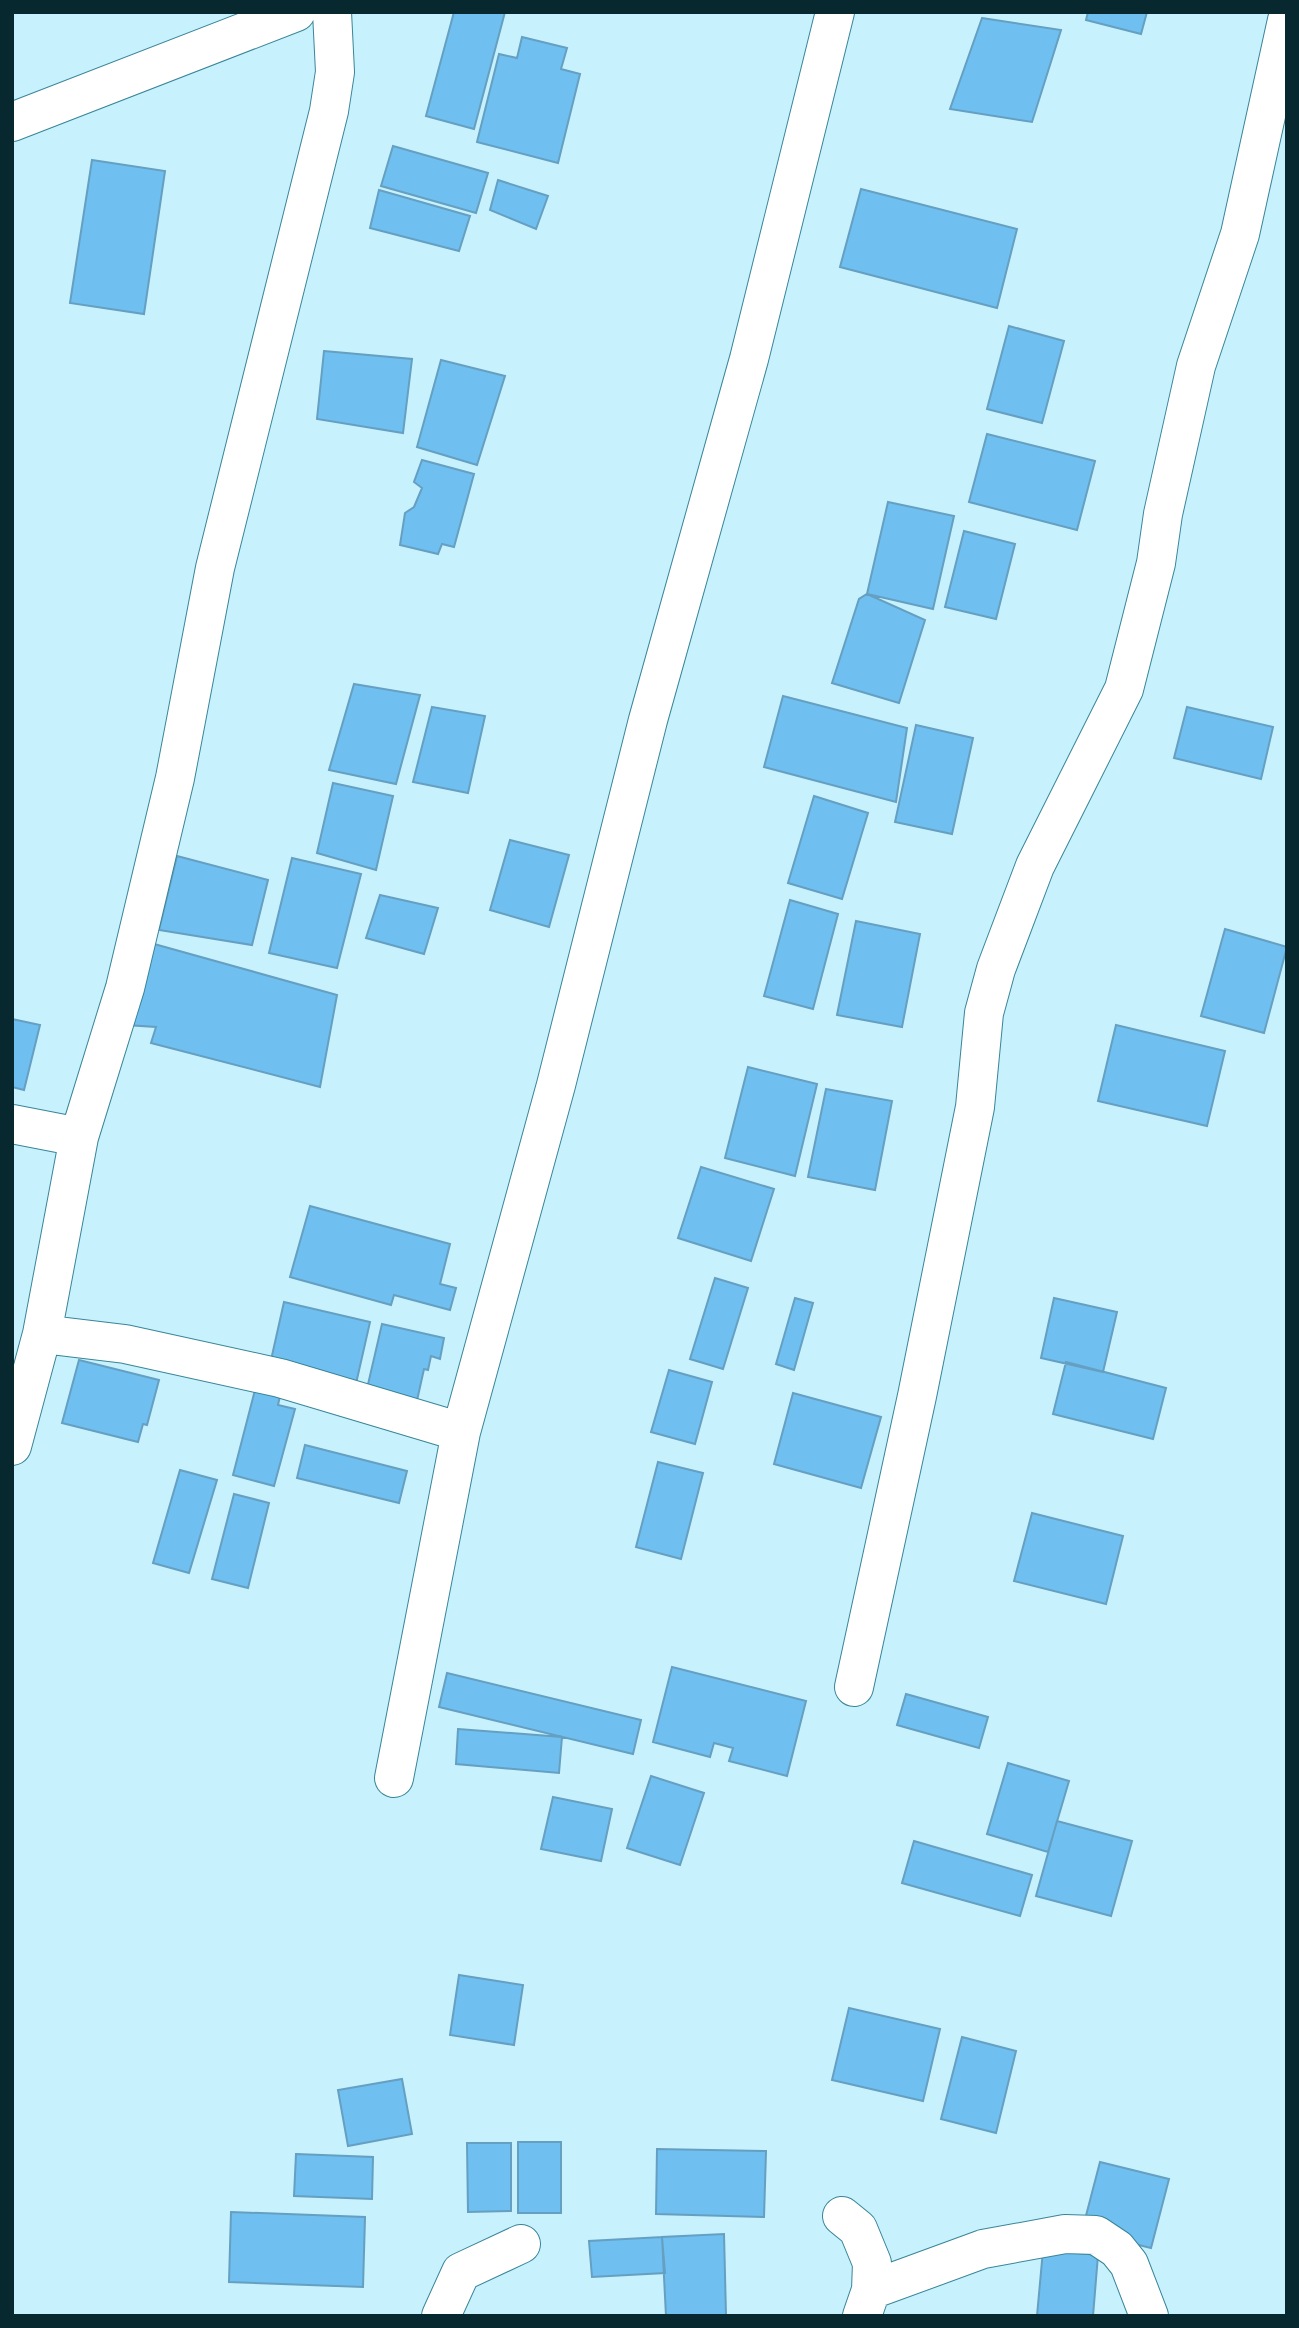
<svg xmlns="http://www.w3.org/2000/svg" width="1299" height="2328" viewBox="0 0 1299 2328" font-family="'Open Sans',sans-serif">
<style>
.building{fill:#6fc0f0;stroke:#659fc1;stroke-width:2}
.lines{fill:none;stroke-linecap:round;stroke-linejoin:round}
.minor-casing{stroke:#398598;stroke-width:40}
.minor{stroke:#fff;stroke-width:38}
</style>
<rect width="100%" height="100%" fill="#c6f1fd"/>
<path class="building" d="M454,12h51l-31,117 -48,-13z
M1088,12h59l-6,22 -55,-14z
M982,18l79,12 -29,92 -82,-13z
M522,37l45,11 -6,21 19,5 -22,89 -81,-21 22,-88 18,4z
M393,146l95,27 -12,40 -95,-27z
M92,160l73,11 -21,143 -74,-11z
M498,180l50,16 -12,33 -46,-19z
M861,189l156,40 -20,79 -157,-41z
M379,190l91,26 -11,35 -89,-23z
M1009,326l55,15 -22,82 -55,-14z
M324,351l88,8 -9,74 -86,-14z
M441,360l64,16 -28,89 -60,-18z
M987,434l108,27 -18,69 -108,-28z
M422,460l52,14 -20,73 -12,-3 -4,10 -38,-9 5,-32 9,-6 8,-19 -8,-6z
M888,502l66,14 -21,93 -66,-15z
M964,531l51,13 -19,75 -51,-12z
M867,594l58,26 -26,83 -67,-20 27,-84z
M354,684l66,11 -24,89 -67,-14z
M783,696l124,32 -11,74 -132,-35z
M432,707l53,9 -17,77 -55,-11z
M1187,707l86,20 -12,52 -87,-21z
M916,725l57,13 -21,96 -57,-12z
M333,783l60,13 -17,74 -59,-17z
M814,796l54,17 -26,86 -54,-16z
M510,840l59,15 -20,72 -59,-17z
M177,856l91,24 -16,65 -93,-15z
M292,858l69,16 -24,94 -68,-15z
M380,895l58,13 -14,46 -58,-16z
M790,900l48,14 -25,95 -49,-13z
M856,921l64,13 -18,93 -65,-12z
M1225,929l62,18 -23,86 -63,-17z
M147,942l190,53 -17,92 -169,-44 5,-16 -30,-2z
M12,1019l28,6 -16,65 -12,-3z
M1116,1025l109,26 -18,75 -109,-25z
M748,1067l69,17 -22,92 -70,-18z
M826,1089l66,12 -17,89 -67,-13z
M701,1167l73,22 -23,72 -73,-23z
M310,1206l140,38 -10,40 16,4 -6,22 -56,-15 -3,10 -101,-28z
M715,1278l33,10 -25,81 -33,-10z
M795,1298l18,5 -19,67 -18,-6z
M1054,1298l63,14 -14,60 -62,-14z
M284,1302l86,20 -15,66 -86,-19z
M382,1324l62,14 -4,21 -9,-3 -3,14 -4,-1 -8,36 -50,-12z
M79,1360l80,20 -12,45 -4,-1 -5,18 -76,-19z
M1066,1362l100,26 -13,51 -100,-25z
M669,1370l43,12 -17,62 -44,-12z
M255,1390l25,6 -2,9 17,4 -21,77 -41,-11z
M793,1393l88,24 -20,71 -87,-24z
M305,1445l102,26 -8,32 -102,-25z
M658,1462l45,11 -22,86 -45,-12z
M180,1470l37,10 -28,93 -36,-10z
M234,1494l35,9 -21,85 -36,-9z
M1032,1513l91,23 -17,68 -92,-23z
M672,1667l134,34 -19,75 -58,-15 4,-13 -19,-5 -4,14 -57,-15z
M447,1673l194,47 -8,34 -194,-47z
M906,1694l82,23 -9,31 -82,-23z
M458,1729l104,8 -3,36 -103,-9z
M1008,1763l61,18 -21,71 -61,-18z
M651,1776l53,17 -24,72 -53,-17z
M553,1797l59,12 -11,52 -60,-12z
M1057,1821l75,20 -21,75 -75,-20z
M914,1841l118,34 -12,41 -118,-33z
M459,1975l64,10 -9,60 -64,-10z
M849,2008l91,21 -17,72 -91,-21z
M962,2037l54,14 -20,82 -55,-14z
M402,2079l10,55 -64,12 -10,-56z
M518,2142h43v71h-43z
M467,2143h44v68l-43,1z
M657,2149l109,2 -2,66 -108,-3z
M296,2154l77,3 -1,42 -78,-3z
M1100,2162l69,17 -18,69 -69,-17z
M231,2212l134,5 -2,70 -134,-5z
M724,2234l2,82h-60l-4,-79z
M662,2237l3,36 -73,4 -3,-36z
M1043,2250l55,5 -5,61h-56z"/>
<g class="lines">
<g class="minor-casing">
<path id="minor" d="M12,122l284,-110
M12,1124l67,13
M42,1334l83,10 155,34 181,54
M12,1446l30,-112 37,-197 46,-149 50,-210 40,-210 114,-457 6,-39 -3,-60
M854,1687l63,-291 58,-289 9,-94 12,-44 39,-103 89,-177 32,-126 7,-49 33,-148 44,-132 47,-214
M394,1778l67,-346 95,-347 92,-365 101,-361 86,-347
M842,2216l16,13 14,34 -1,27 -9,26
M871,2290l112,-41 82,-15 31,1 21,14 12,15 20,52
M441,2316l20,-44 60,-28"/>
</g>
<use href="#minor" class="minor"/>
</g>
<rect width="1299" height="2328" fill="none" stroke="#07282f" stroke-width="28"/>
</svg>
